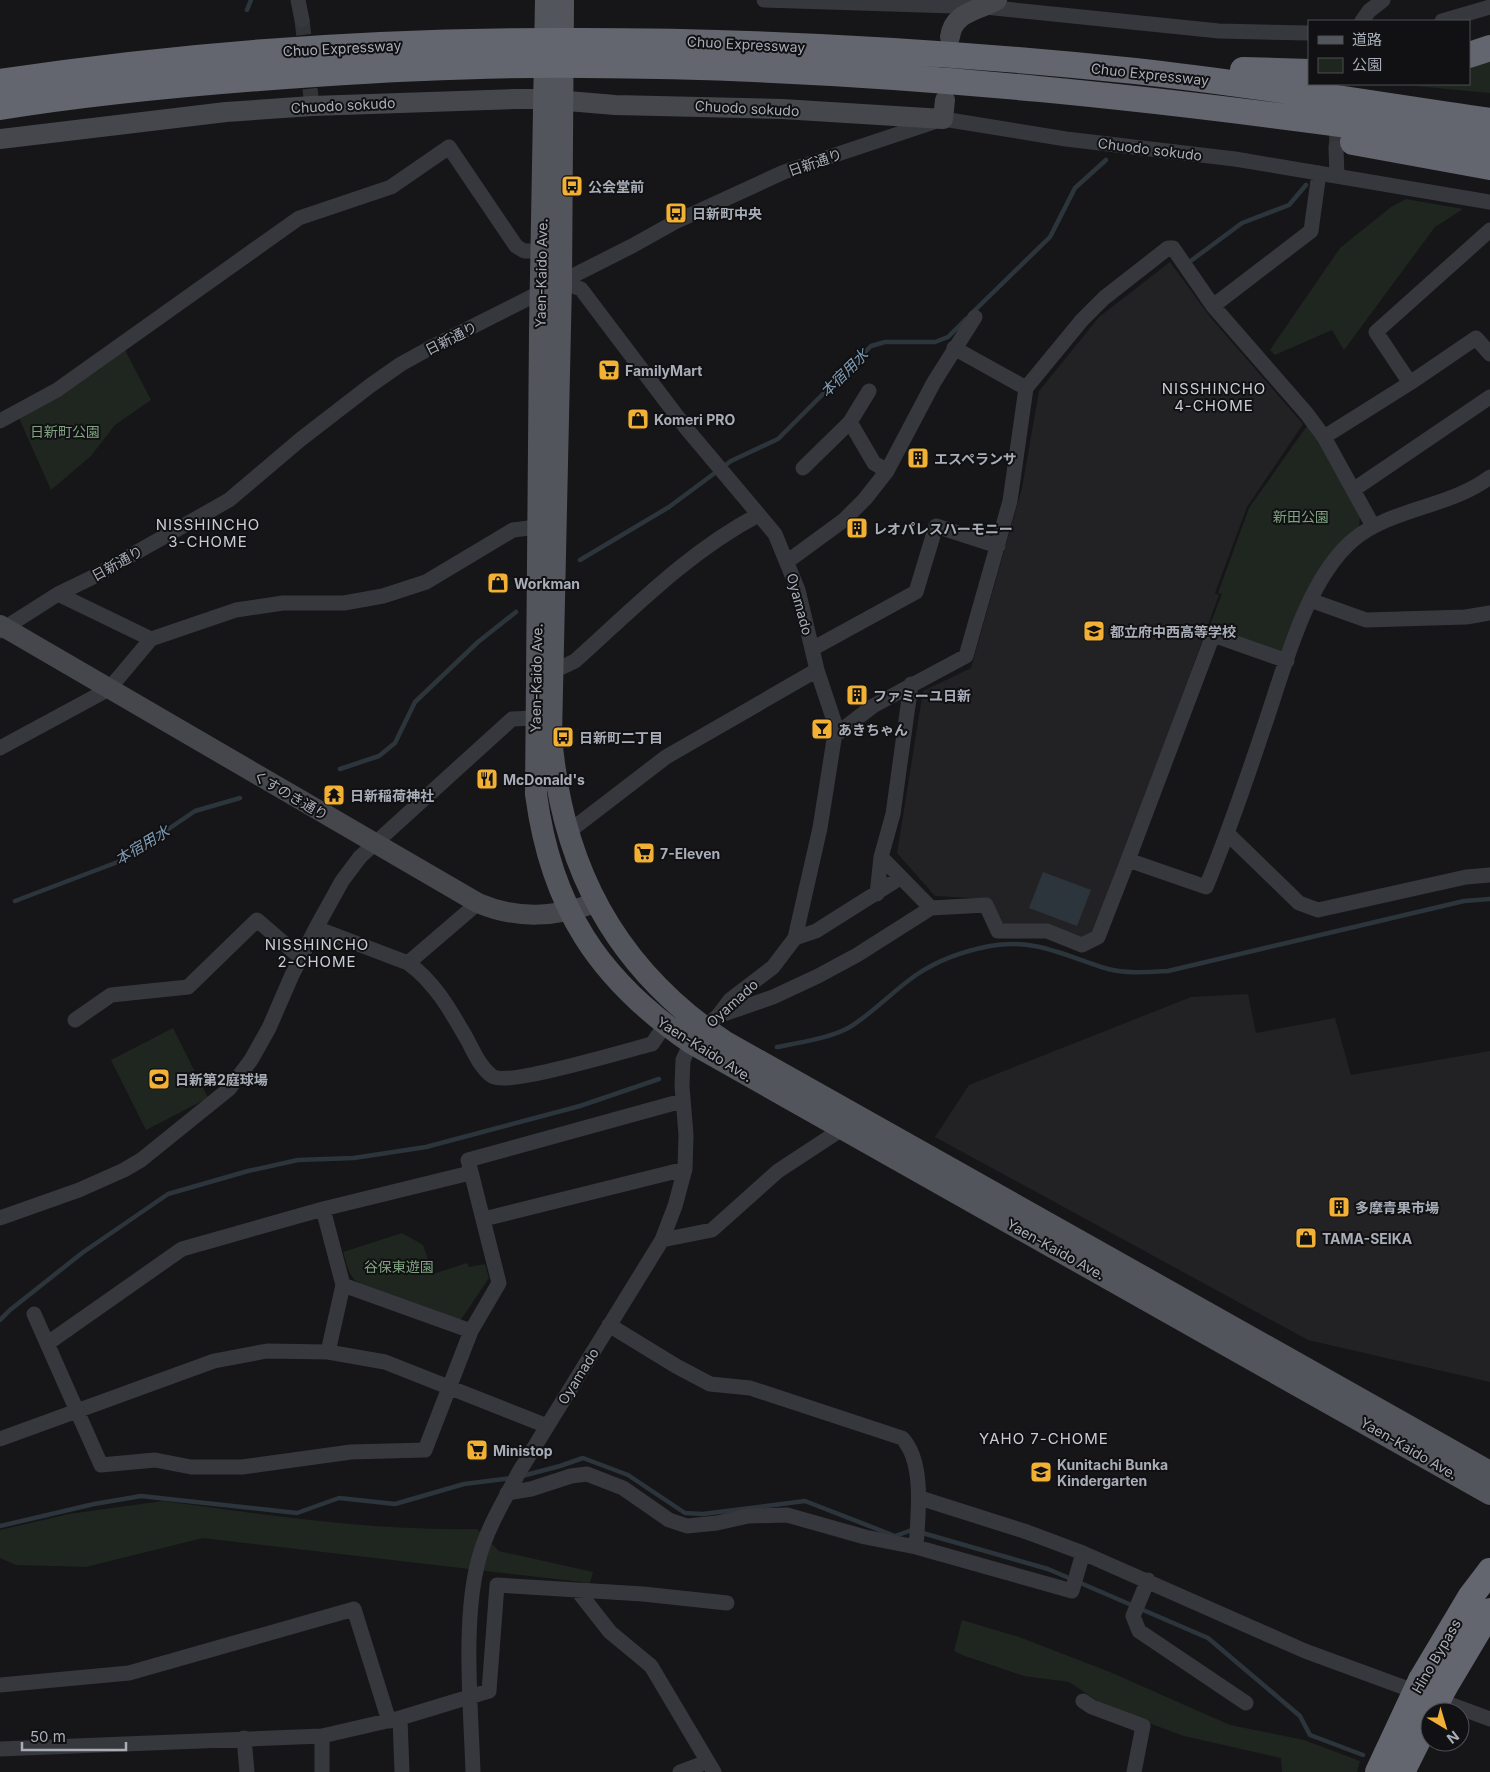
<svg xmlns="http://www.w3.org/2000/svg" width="1490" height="1772" viewBox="0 0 1490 1772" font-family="Inter,'Noto Sans JP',sans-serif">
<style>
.built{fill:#222225}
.green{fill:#1e261f}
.water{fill:#2c353c}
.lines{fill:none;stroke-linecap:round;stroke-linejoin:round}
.stream{stroke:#2c353c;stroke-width:4.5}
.street-tunnel{stroke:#333438;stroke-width:15;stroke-dasharray:15 8;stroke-linecap:butt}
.street{stroke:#37383d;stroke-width:15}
.secondary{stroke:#45474d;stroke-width:20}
.primary{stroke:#53555c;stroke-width:22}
.highway{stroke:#63666e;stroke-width:26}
.highway-bridge{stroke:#63666e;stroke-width:26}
.labels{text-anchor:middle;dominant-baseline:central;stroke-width:4;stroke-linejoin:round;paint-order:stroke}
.street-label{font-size:14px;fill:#a8adb8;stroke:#111113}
.poi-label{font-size:14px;font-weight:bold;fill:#a8adb8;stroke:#111113;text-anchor:start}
.park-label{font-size:14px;fill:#7fa381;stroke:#111113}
.water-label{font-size:15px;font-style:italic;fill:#7f9bb3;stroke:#111113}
.neighbourhood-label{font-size:15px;letter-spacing:1px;fill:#c9ccd4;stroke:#111113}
</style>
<rect width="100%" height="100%" fill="#161618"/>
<path class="built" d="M1170,262l41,56 92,106 -56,83 -32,86 4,2 -124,337 -10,6 -36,-14 -43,1 -7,-5 -10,-21 -54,-3 -38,-43 26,-162 48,-23 51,-180 17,-97 60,-74z
M1248,994l8,39 79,-15 16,57 139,-24v331l-182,-42 -373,-203 34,-52 222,-88z"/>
<path class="green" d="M1490,57v36l-76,-7 55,-2v-19z
M1406,199l57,10 -28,18 -91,123 -12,-20 -57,25 -5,-5 70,-102 51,-41z
M125,350l26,50 -36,25 -24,31 -40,34 -32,-72z
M1309,423l51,92 -1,13 -78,125 -72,-26 13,-33 -4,-1 31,-85z
M173,1028l35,70 -62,32 -35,-70z
M402,1233l21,12 10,29 34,-11 2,4 16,-3 4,14 -29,43c-25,-9 -87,-26 -105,-41 -7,-6 -9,-19 -12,-28z
M163,1501c105,14 208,30 314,28l22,22 94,21 -3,11 -387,-45 -117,29 -70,-2 -16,-7v-28l69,-16z
M962,1620l57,17 91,35 120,53 74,15 56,21 -3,11h-75l-1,-14 -97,-22 -76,-28 -39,-26 -45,-6 -62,-21 -8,-4z"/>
<path class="water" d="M1043,872l48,18 -14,36 -48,-18z"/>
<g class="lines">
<path class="stream" d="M247,10l4,-10
M1192,260l50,-37 47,-18 17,-20
M972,313l78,-76 25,-49 31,-28
M580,560l89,-53 62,-46 47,-22 93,-93 14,-4h50l13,-5 18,-18
M340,769l39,-13 16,-13 20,-41 63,-60 38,-30
M15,901l108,-41 72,-49 45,-13
M777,1047c21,-4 54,-9 73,-20 24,-15 43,-36 66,-52 22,-15 48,-24 74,-29 46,-8 75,10 118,23 19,5 41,3 60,2l296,-70 26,-2
M0,1320l10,-10 72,-57 86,-59 80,-23 50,-11 56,-2 72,-11 154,-41 79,-27
M522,1476l38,-10 23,-8 45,17 57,38 18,1 102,-13 90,35 17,-6 136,39 160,69 92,78 10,19 53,20
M0,1526l94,-22 47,-8 156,17 42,-15 56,6 69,-20 48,-6"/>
<path class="street-tunnel" d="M302,20l10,86
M1336,148l5,-64"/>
<path class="street" d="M298,0l4,20
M764,0l221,7 234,24 90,2
M1362,21l7,-10 14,-11
M1442,21l48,-14
M1336,148l1,28
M1213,306l98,-75 8,-58
M954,348l72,40
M1410,383l66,-45 14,16
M0,421l57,-31 242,-172 92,-31 58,-40 67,99 8,5h17
M850,422l24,41 13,8
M1324,437l86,-54 -34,-51 114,-102
M803,468l47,-46 19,-31
M1353,490l137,-93
M788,561l56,-41 21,-21 22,-28 47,-89 41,-65
M58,594l93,45
M1310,600l56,20 100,-3 24,-4
M0,631l58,-37 33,-16 138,-78 72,-61 70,-54 30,-21 29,-16 202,-102 43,-24 109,-50 159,-53 123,20 169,20 255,43
M812,649l104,-57 20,-66 62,20
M554,671l21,-10c58,-52 113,-109 183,-146
M834,736l39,-30 93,-50 44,-155 16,-113 56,-68 22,-22 64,-50h5l40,58 94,108 17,23 49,89
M0,748l109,-59 42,-50 85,-29 47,-7h61l39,-7 43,-14 87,-52 24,-3
M567,833l99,-76 151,-87
M1228,834l71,69 19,7 148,-33 24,-2
M881,857l50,51
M1128,860l85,-225 74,26
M877,894l4,-37 12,-43 18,-130
M316,928l92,35c27,19 44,50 60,78 6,12 13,27 24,35 15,11 135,-26 160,-32l13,-19
M795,938l21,-7 84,-53
M408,963l70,-60
M718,1016l55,-19 45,-21 39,-21 74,-47 55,-3 12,26h49l35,14 16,-8 30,-77 78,27c22,-53 40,-106 58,-160 20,-58 42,-147 89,-187 40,-33 96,-32 137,-63
M75,1020l36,-25 77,-8 69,-67 44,38
M323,1209l20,76 -15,67
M0,1218l79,-28 45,-20 17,-10 88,-71 22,-29 18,-32 23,-53 24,-47 26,-47 18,-24 152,-138 23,-1
M484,1219l201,-50
M662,1240l50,-10 66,-59 64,-42
M343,1285l128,46
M34,1314l67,151 54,-5 36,7h51l109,-15 74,-2 46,-119 28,-48 -31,-123 214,-59
M609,1325l67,41 34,18 40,4 152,50c23,24 16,77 14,109
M48,1343l134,-94 141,-40 147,-36
M0,1439l214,-78 53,-10 61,1 57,10 162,64
M507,1493l24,-4 40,-13 16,-2 36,14 46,32 18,6 30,-3 31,-7 39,-1 78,22 51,10 156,44 11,-38 222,98 185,68
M920,1498l107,34 56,21
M1148,1580l-15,36 6,15 107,72
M577,1590l33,42 41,34 63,106
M0,1685l129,-12 225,-64 35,112
M1083,1701l9,6 51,19 -9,46
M400,1718l2,54
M244,1738l3,34
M0,1749l322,-13 78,-18 89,-27 8,-106 146,9 84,9
M322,1772v-36
M473,1772c-2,-64 -11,-153 6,-214 8,-30 26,-59 40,-86l143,-232 13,-34 10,-37 1,-34 -4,-49 1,-26 8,-17 13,-15 14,-12 12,-16 43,-33 22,-29 25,-110 16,-101 -19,-57 -19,-80 -23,-56 -89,-106 -105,-139 -20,-7
M680,1772l27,-10"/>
<path class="secondary" d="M950,37c3,-25 28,-26 47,-37
M0,139l226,-27 86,-6 203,-7h29l71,6 167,4 161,10 2,-19
M0,625l478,278c40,17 78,14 117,0"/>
<path class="primary" d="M546,0l-6,331 -4,463c15,113 62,185 155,249l799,451
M563,0l-2,282 -10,453c10,130 63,232 173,306l766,431"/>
<path class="highway" d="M581,41c185,0 370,11 554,30 119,13 237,33 355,50
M1469,55l21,-7
M583,65c304,1 607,36 907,80
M1243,70l66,2
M1353,142l137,25
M1421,1680l50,-84 19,-25
M1444,1688l46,-77
M1402,1772l28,-56"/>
<path class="highway-bridge" d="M0,82c192,-29 387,-42 581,-41
M0,107c105,-17 210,-26 315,-33 90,-6 179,-10 268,-9
M1432,1712l12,-24
M1378,1772l43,-92"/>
</g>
<defs>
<g id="bus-square" transform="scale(1.125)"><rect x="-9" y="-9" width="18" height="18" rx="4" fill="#f2b134" stroke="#111113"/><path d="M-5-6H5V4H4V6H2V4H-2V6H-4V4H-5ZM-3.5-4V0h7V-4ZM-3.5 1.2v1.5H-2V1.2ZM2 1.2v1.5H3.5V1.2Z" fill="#111"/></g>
<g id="supermarket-square" transform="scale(1.125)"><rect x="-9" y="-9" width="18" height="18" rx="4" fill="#f2b134" stroke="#111113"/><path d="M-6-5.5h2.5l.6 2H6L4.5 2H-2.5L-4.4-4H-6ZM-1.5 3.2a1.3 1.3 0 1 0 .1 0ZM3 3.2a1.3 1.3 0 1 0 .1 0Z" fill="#111"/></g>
<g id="shop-square" transform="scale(1.125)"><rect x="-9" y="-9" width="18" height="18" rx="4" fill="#f2b134" stroke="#111113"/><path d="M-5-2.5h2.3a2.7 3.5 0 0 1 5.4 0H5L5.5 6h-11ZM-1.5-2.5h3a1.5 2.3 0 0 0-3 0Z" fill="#111"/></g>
<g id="building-square" transform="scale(1.125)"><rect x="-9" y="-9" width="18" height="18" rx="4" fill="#f2b134" stroke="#111113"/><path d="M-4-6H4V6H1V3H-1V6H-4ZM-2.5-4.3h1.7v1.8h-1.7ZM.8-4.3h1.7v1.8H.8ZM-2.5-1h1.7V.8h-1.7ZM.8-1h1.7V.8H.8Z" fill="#111"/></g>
<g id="school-square" transform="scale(1.125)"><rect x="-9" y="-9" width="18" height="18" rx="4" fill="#f2b134" stroke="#111113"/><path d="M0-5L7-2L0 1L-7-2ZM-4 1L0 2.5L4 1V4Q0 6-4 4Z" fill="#111"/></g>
<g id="bar-square" transform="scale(1.125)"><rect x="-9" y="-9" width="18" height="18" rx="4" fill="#f2b134" stroke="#111113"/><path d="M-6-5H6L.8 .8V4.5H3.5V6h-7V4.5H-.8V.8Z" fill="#111"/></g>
<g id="restaurant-square" transform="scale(1.125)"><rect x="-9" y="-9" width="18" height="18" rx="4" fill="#f2b134" stroke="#111113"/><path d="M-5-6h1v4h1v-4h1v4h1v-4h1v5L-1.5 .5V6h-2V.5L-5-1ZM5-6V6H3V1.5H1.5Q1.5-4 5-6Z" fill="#111"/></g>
<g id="temple-square" transform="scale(1.125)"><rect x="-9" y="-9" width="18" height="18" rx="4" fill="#f2b134" stroke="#111113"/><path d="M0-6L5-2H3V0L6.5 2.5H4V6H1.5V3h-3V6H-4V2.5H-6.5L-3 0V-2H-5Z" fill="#111"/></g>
<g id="stadium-square" transform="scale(1.125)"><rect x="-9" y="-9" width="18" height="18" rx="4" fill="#f2b134" stroke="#111113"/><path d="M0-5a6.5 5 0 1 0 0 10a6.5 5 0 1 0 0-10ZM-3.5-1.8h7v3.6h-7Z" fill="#111"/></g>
</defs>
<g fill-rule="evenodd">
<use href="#bus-square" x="572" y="186"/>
<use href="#bus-square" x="676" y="213"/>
<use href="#supermarket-square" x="609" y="370"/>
<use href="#shop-square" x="638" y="419"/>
<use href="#building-square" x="918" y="458"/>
<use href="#building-square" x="857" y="528"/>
<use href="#shop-square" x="498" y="583"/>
<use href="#school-square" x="1094" y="631"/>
<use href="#building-square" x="857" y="695"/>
<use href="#bar-square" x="822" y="729"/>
<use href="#bus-square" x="563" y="737"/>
<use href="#restaurant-square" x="487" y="779"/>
<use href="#temple-square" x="334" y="795"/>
<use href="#supermarket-square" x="644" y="853"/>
<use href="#stadium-square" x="159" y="1079"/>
<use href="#building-square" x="1339" y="1207"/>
<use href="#shop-square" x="1306" y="1238"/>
<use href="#supermarket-square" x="477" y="1450"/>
<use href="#school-square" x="1041" y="1472"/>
</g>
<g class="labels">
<g class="street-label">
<text transform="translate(746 44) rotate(3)">Chuo Expressway</text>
<text transform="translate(342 48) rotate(-3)">Chuo Expressway</text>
<text transform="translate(1150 74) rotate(6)">Chuo Expressway</text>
<text transform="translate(343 105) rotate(-3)">Chuodo sokudo</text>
<text transform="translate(747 108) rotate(3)">Chuodo sokudo</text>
<text transform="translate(1150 149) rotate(7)">Chuodo sokudo</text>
<text transform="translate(815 162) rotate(-19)">日新通り</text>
<text transform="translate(541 273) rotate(-89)">Yaen-Kaido Ave.</text>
<text transform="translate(451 338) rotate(-27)">日新通り</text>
<text transform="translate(117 563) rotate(-29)">日新通り</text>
<text transform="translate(800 604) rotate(75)">Oyamado</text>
<text transform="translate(536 678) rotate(-89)">Yaen-Kaido Ave.</text>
<text transform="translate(291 795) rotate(30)">くすのき通り</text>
<text transform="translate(732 1003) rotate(-42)">Oyamado</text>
<text transform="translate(705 1049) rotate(32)">Yaen-Kaido Ave.</text>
<text transform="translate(1056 1249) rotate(29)">Yaen-Kaido Ave.</text>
<text transform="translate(578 1376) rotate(-58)">Oyamado</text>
<text transform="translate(1409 1448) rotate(30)">Yaen-Kaido Ave.</text>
<text transform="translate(1436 1656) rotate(-60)">Hino Bypass</text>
</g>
<g class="poi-label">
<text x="588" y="186">公会堂前</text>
<text x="692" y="213">日新町中央</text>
<text x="625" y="370">FamilyMart</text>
<text x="654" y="419">Komeri PRO</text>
<text x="934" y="458">エスペランサ</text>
<text x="873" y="528">レオパレスハーモニー</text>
<text x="514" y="583">Workman</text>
<text x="1110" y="631">都立府中西高等学校</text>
<text x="873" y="695">ファミーユ日新</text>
<text x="838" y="729">あきちゃん</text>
<text x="579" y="737">日新町二丁目</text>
<text x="503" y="779">McDonald's</text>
<text x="350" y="795">日新稲荷神社</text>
<text x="660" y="853">7-Eleven</text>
<text x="175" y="1079">日新第2庭球場</text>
<text x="1355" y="1207">多摩青果市場</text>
<text x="1322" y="1238">TAMA-SEIKA</text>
<text x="493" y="1450">Ministop</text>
<text x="1057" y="1464">Kunitachi Bunka<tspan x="1057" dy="16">Kindergarten</tspan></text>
</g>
<g class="park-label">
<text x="65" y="431">日新町公園</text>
<text x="1301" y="516">新田公園</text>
<text x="399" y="1266">谷保東遊園</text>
</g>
<g class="water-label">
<text transform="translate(844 373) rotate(-45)">本宿用水</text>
<text transform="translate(142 845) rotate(-31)">本宿用水</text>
</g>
<g class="neighbourhood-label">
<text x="1214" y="388">NISSHINCHO<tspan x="1214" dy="17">4-CHOME</tspan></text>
<text x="208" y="524">NISSHINCHO<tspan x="208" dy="17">3-CHOME</tspan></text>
<text x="317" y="944">NISSHINCHO<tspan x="317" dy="17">2-CHOME</tspan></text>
<text x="1044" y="1438">YAHO 7-CHOME</text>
</g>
</g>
<rect x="1308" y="20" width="162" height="65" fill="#111113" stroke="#4d4f55"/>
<rect x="1318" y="36" width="25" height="8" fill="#53555c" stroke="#4d4f55"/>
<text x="1352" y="45" font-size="15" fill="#a8adb8">道路</text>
<rect x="1318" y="58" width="25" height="15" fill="#1e261f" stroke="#4d4f55"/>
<text x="1352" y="70" font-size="15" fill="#a8adb8">公園</text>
<g transform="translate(1445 1727) rotate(142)"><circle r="24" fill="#111113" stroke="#4d4f55"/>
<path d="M0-4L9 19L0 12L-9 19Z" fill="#f2b134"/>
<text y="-8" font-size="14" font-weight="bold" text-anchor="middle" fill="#a8adb8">N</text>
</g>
<path d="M22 1742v8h104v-8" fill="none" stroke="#a8adb8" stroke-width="2.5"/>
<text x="30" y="1742" font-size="15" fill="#a8adb8" stroke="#111113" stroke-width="4" paint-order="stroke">50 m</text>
</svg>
